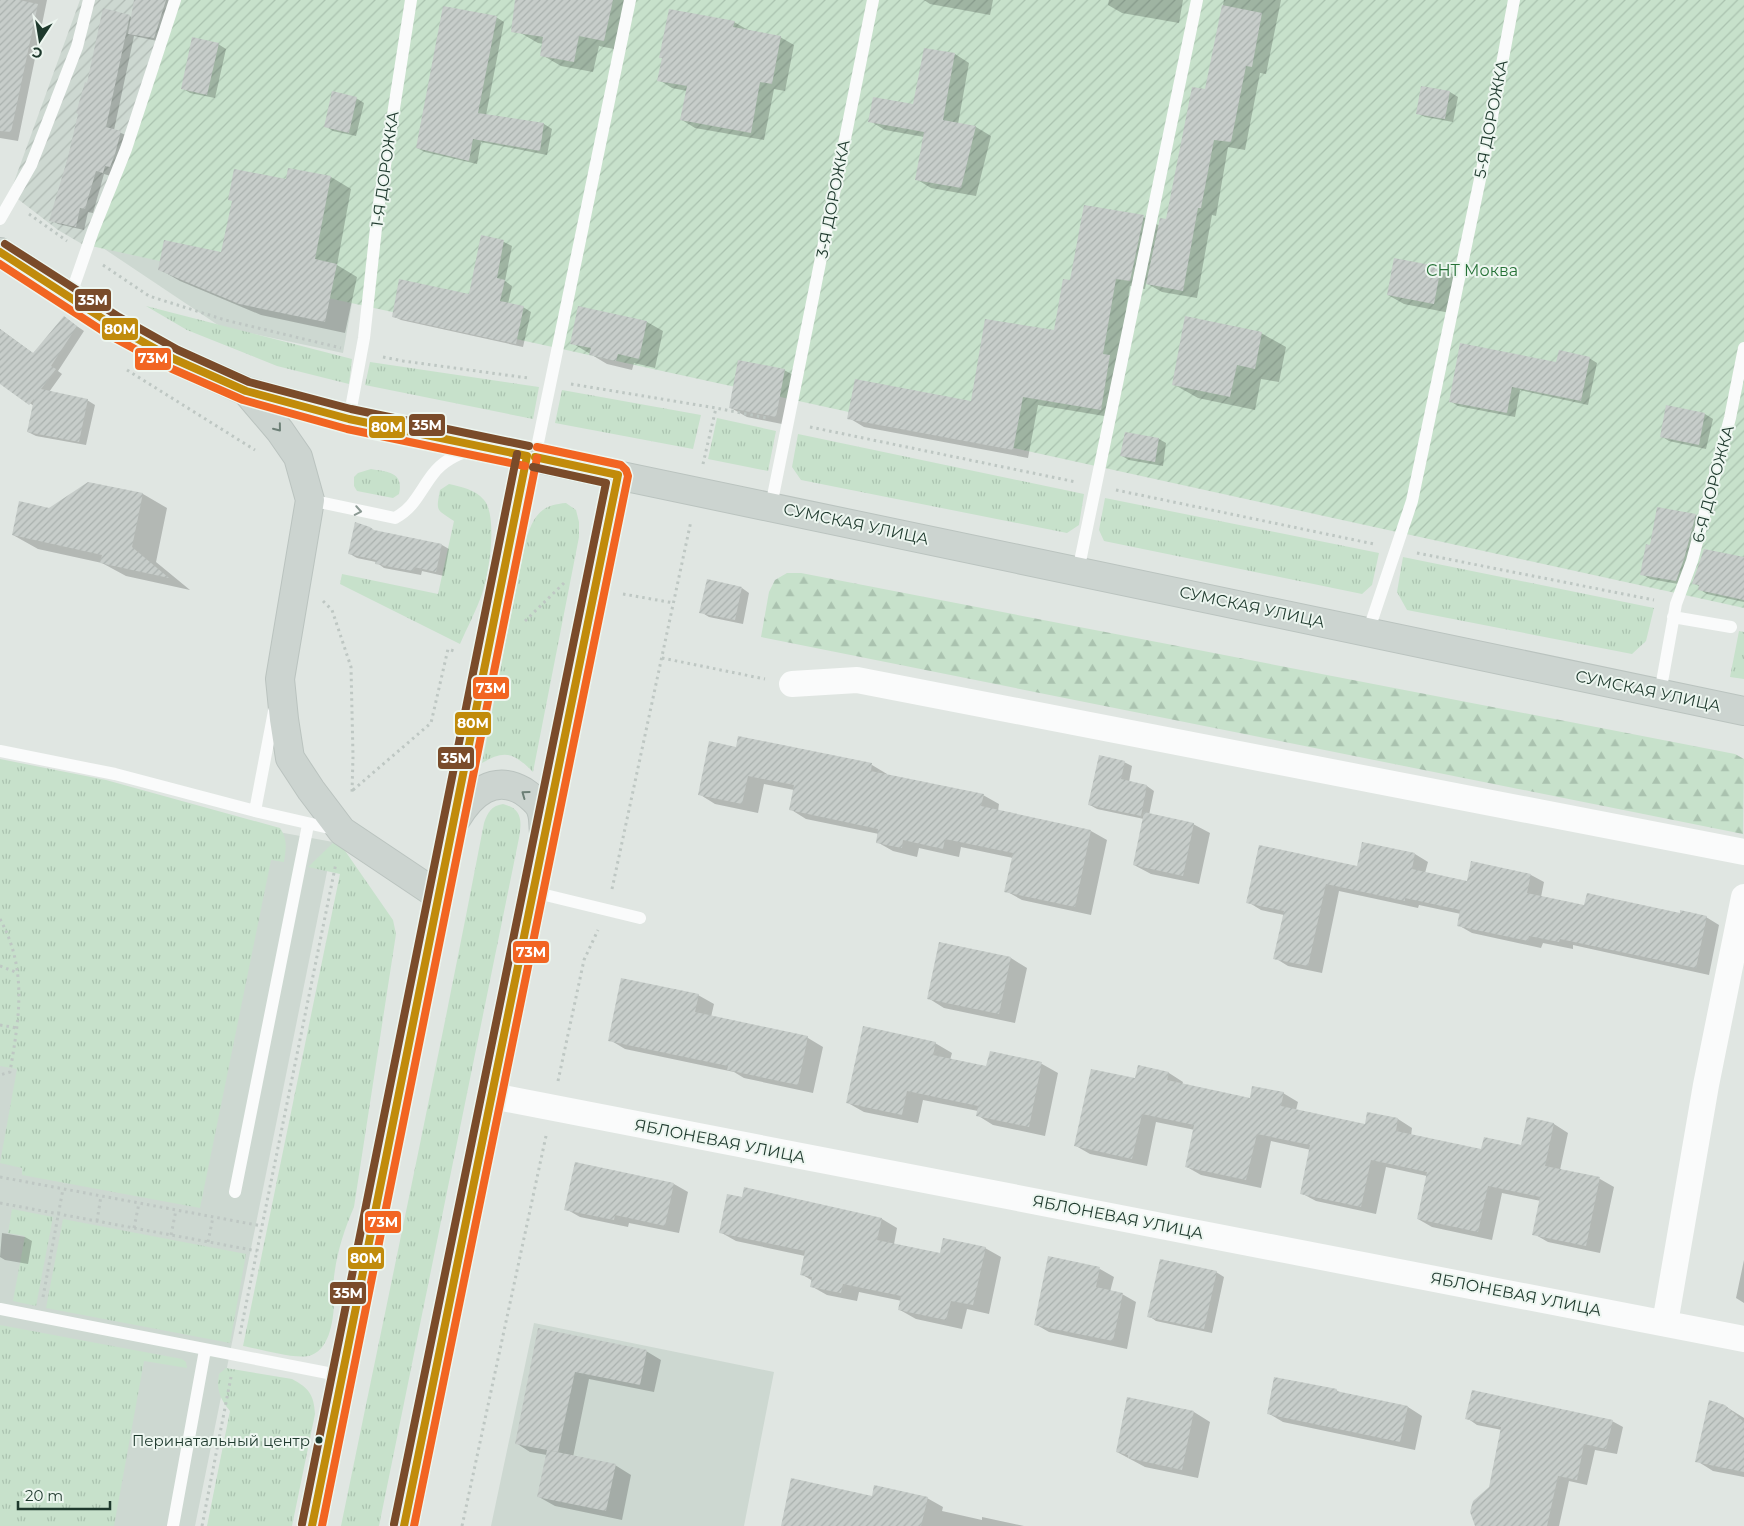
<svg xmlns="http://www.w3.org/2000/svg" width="1744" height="1526" viewBox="0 0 1744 1526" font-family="Montserrat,sans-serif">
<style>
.built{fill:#cdd8d1}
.industrial{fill:url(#industrial-furrows)}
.grass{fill:url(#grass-tufts)}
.forest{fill:url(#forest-firs)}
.garden{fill:url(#garden-furrows)}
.shadow{fill:#0003}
.building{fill:url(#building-hatch)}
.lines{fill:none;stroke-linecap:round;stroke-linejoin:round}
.primary-casing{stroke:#bac3bf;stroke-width:30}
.path{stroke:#bec7c3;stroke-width:3;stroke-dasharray:2.5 4;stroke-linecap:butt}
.service{stroke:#fafbfb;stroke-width:12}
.minor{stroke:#fafbfb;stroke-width:26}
.primary{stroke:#ccd4d0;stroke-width:28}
.bus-1-casing{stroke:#edf6f0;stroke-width:11}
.bus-2-casing{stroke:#edf6f0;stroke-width:11}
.bus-3-casing{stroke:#edf6f0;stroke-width:11}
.bus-1{stroke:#c18b0b;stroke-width:8}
.bus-2{stroke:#f26522;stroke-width:8}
.bus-3{stroke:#7a4b2a;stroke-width:8}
.oneway{stroke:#6c7f76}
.oneway2{stroke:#8c9a94}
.bus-dot{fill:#1e392d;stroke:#edf6f0;stroke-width:2}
.labels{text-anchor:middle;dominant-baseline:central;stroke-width:4;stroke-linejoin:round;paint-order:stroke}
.bus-label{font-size:15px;fill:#1e392d;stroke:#edf6f0;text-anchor:end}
.street-label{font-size:16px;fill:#1e392d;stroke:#edf6f0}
.park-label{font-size:16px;fill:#267237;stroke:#edf6f0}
.line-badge{stroke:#edf6f0;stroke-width:2}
.badge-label{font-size:14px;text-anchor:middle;font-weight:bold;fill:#fff}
</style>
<defs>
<pattern id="industrial-furrows" width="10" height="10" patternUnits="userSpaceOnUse" patternTransform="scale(1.25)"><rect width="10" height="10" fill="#cdd8d1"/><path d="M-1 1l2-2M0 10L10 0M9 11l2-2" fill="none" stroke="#b0bab4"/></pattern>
<pattern id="grass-tufts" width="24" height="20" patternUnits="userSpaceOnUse" patternTransform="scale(1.25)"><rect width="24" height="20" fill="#c7e1cb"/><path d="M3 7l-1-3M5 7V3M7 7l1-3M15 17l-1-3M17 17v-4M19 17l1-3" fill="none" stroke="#aac2af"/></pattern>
<pattern id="forest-firs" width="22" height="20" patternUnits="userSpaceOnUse" patternTransform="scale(1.25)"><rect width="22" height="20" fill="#c7e1cb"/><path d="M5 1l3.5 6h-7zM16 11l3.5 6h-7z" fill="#aac2af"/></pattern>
<pattern id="garden-furrows" width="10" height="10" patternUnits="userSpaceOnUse" patternTransform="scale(1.25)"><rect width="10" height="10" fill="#c7e1cb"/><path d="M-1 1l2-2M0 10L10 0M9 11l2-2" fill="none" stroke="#aac2af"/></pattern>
<pattern id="building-hatch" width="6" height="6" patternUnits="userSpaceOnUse" patternTransform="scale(1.25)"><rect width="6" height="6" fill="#c7cdca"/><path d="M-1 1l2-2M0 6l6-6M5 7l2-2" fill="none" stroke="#aab1ae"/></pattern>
</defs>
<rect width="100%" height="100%" fill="#e0e6e2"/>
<path class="built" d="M380,148l-37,205 -122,-26 -118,-79z
M0,781l333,61 -138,684h-195z
M534,1323l240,49 -30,154h-253z"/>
<path class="industrial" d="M80,0h92l-52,152 -38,92 -24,-14 -48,-37z"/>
<path class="grass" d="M146,306l206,53 -3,25 -72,-18 -90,-36z
M370,362l169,25 -6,32 -168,-34z
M562,390l139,25 -8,34 -138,-26z
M717,418l59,13 -8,40 -60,-12z
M798,434l286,60 -5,31 -12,8 -266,-53 -9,-13z
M371,469c17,3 33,3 28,25l-6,4 -36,-7 -3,-5v-9l4,-4z
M449,484c12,3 26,5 35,16 14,16 5,75 -2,94 -6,17 -15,34 -22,50l-120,-60 2,-10 96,20 16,-73c-18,-12 -18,-9 -14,-31z
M1105,498l274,55 -7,32 -10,9 -258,-53 -5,-11z
M566,503l10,7 3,12v15l-46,235c-19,-19 -28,-23 -51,-9l44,-224c8,-23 14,-34 40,-36z
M1403,557l251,51 -8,33 -14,13 -225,-44 -10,-18z
M1739,631l5,1v47l-14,-2z
M0,759l106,21 174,48c8,12 6,21 4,34l-13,-2 -71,348 -178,-33v-7l-22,-5 17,-94 -17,-3z
M503,804c19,5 19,16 16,34l-140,688h-38c48,-234 98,-468 143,-703 4,-11 7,-17 19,-19z
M334,842l7,3 52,75 3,14 -42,273c-10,23 -17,45 -20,70 -1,9 1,19 0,28 -1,17 -5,47 -26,51 -15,3 -49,-7 -65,-10l97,-472 -32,-7z
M12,1209l41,8 -17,89 -23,-5 12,-65 -17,-3z
M63,1219l183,35 -16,89 -184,-35z
M0,1325l182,34 4,3 1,6 -43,-7 -30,165h-114z
M226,1368l66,11c17,9 22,16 23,35l-23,112h-85l23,-115c-10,-12 -14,-22 -11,-37z"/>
<path class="forest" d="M787,573h14l934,181 9,5 -1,75 -982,-197 8,-45 6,-12z"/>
<path class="garden" d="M172,0h1572v608l-1662,-364 38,-92z"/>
<path class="shadow" d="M0,0h47l-29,141 -18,-3z
M135,0h41l-14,42 -28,-6 -20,94 14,6 -17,40 -7,-2 -11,39 -5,-1 -4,18 -26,-6 -7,-4 37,-135 16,-76 28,8z
M542,0h92l-10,51 -25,-5 -6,26 -32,-6 -19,-11 1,-11 -5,-1 -19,-11z
M924,0h69l-3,15 -60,-11z
M1109,0h74l-4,23 -57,-10 -14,-8z
M1224,0h57l-15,74 -6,-1 -15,77 -17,-3 -12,69 -4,-1 -15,83 -35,-6 -16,-9 -1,6 -15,-3 -12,75 -2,57 -78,-13 -10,53 -164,-31 -15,-9 123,-16 83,-71 16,-49 72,-65 17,9 7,-5 39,-131z
M496,17l8,5 -18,93 58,9 8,5 -5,26 -66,-13 -4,22 -52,-12 -8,-4z
M734,22l14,8 32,7 14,8 -9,46 -11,-2 -10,51 -69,-12 -13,-8 5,-29 -15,-3 -13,-8z
M218,44l8,5 -11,49 -25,-5 -8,-5z
M955,54l14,9 -11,61 18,3 15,9 -15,60 -45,-8 -15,-9 8,-42 -39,-7 -15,-9 44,-15z
M1422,87l28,5 8,5 -5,25 -28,-5 -8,-4z
M356,98l8,5 -8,33 -23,-5 -8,-5z
M289,169l42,8 20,12 -14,76 20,12 -12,56 -84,-18 -81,-34 -21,-12 63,-15 65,-74z
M482,237l22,5 8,4 -7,35 7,5 -4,18 15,3 8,5 -8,35 -122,-27 -8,-4 77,-20z
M1441,268l16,9 -7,36 -46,-9 -16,-9z
M579,307l68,15 16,9 -8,37 -21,-5 -2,7 -25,-6 -35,-21z
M65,318l19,13 -26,40 4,3 -13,18 38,8 8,5 -9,40 -50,-9 -8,-4 6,-26 -34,-23v-54l34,25z
M1261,333l25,14 -7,35 -18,-3 -6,31 -57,-12 -25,-14z
M1589,358l8,5 -9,42 -68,-15 -5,27 -57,-11 -8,-5 107,-38z
M784,370l17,9 -9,47 -45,-9 -16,-9z
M1667,406l38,8 8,5 -7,30 -37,-8 -8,-5z
M1159,439l7,4 -3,23 -34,-6 -7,-4z
M143,494l24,14 -11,54 34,28 -64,-14 -24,-13 -64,-14 -25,-14 36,-25z
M1696,515l7,5 -19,65 -34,-6 -8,-5 10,-28z
M377,532l65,13 7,4 -5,27 -22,-5 -1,4 -37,-7 -8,-6 -19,-4 -7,-4z
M1744,559v43l-37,-8 -8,-5 1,-2 -6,-4z
M742,588l7,5 -6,31 -34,-7 -8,-5z
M737,748l135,17 15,9v1l96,20 16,9 -1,7 93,20 16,9 -16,75 -69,-15 -16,-9 7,-33 -52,-11 -2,10 -40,-9 -2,9 -24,-6 -16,-9 2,-8 -73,-15 -16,-10 4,-19 -30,-6 -6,29 -43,-9 -16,-10z
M1124,762l8,4 -3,16 18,4 7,5 -5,24 44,9 17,9 -11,51 -48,-10 -17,-9 10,-46 -47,-10 -7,-4z
M1415,854l13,8 -3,11 43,9 4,-20 59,13 13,7 -3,15 44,9 121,11 13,8 -10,50 -136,-30v4l-30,-6 -2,5 -69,-15 -14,-8 3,-11 -42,-9 -1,3 -79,-17 -17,82 -34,-7 -13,-8 9,-43 -23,-5 -13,-8 110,-35z
M940,943l71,15 16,10 -12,55 -71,-15 -16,-10z
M698,995l16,9 -3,13 97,21 15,9 -10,46 -69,-15 -10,-6 -109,-23 -15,-9z
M935,1043l17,10 -2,7 37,7 4,-14 51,11 16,9 -13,63 -52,-11 -16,-10 1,-4 -55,-11 -5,23 -54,-11 -16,-9z
M1169,1073l14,9 -1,3 69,14 32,-6 15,9 -2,8 70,15 2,-12 30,6 14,9 -1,8 71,15 40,-5 6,-27 26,5 14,9 -8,37 40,9 14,8 -14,66 -52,-11 -14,-8 7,-33 -39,-8 -10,47 -60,-13 -14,-8 9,-43 -41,-9 -10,47 -60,-13 -15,-8 10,-43 -40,-9 -10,47 -60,-13 -14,-8 8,-37 -39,-8 -9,44 -57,-12 -14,-8 60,-67z
M674,1184l14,8 -9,41 -50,-10 -1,4 -48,-10 -14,-8z
M882,1219l15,9 -3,16 47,10 44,-6 16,9 -12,57 -22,-5 -5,20 -46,-10 -16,-9 2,-9 -43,-9 -2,9 -30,-6 -16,-9 2,-5 -12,-7 4,-18 -69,-15 -16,-9z
M2,1233l23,4 7,4 -4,23 -23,-4 -5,-3z
M1744,1260v43l-8,-5z
M1100,1269l14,8 -4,15 12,2 14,8 -9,47 -78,-17 -14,-8z
M1216,1272l8,5 -12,56 -56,-12 -7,-5z
M539,1329l107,22 15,9 -7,32 -65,-13 -16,78 42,8 16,10 -9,45 -67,-14 -16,-9 8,-42 -17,-3 -14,-9z
M1275,1379l61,11 6,4 66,13 14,9 -7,34 -132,-28 -15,-9z
M1128,1398l66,14 16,10 -12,56 -53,-11 -28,-15z
M1725,1406l19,12v59l-31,-6 -16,-10z
M1467,1418l145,3 11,6 -6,27 -22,-4 -8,35 -18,-4 -10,45h-83l14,-38 12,-58 -25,-5z
M873,1497l54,1 16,9 -1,4 40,9v-3l42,9h-242z"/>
<path class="building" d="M0,0h19l19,4 -27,128 -11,-1z
M134,0h32l-12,38 -26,-4z
M515,0h98l-9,41 -25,-5 -5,26 -34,-6 3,-19 -32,-5z
M1222,5l40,8 -10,54 -6,-1 -15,76 -17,-2 -13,68h-3l-15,83 -37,-7 14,-66 6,1 26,-132 13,2z
M443,6l54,10 -19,97 66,10 -4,28 -67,-12 -4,22 -53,-13z
M103,8l27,7 -24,112 15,4 -6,23 -5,13 -5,-1 -2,7 -7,-2 -11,38 -5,-1 -4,19 -27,-6 19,-64 10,-43 -2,-1 9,-31 2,1z
M669,9l66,12 -2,6 48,9 -9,48 -12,-2 -9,51 -71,-13 7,-34 -30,-5 5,-23h-3z
M192,37l27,6 -12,52 -26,-6z
M924,48l31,5 -12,67 33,6 -15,62 -46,-8 9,-48 -56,-10 5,-25 40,7z
M1421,86l29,5 -5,28 -29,-5z
M332,91l25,6 -8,36 -25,-6z
M288,168l43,8 -16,83 22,5 -12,58 -86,-18 -81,-34 6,-30 57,12 11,-51 -4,-1 6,-31 52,10z
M1084,205l60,10 -14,66 -14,-2 -13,75 7,1 -9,55 -78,-13 -10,53 -166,-31 8,-40 116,22 14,-82 69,11 9,-51 7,1z
M481,235l23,5 -7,38 8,2 -5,21 24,5 -8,38 -124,-27 7,-38 70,15z
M1394,258l47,9 -7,37 -47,-9z
M578,306l69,15 -8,38 -21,-5 -2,7 -27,-6 2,-7 -21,-4z
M64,316l13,10 -26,40 5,3 -15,20 47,10 -9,43 -52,-10 7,-33 -5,6 -29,-21v-55l33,24z
M1185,316l77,16 -7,37 -18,-4 -7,32 -58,-12z
M1460,343l96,19 3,-12 31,7 -9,44 -69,-14 -5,26 -58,-11z
M738,360l47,9 -9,48 -47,-9z
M1666,405l39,8 -6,32 -39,-8z
M1125,432l34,6 -4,24 -35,-6z
M88,482l55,11 -11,54 37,31 -69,-15 2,-8 -90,-20 7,-34 30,7z
M1657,507l39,7 -12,45 -8,22 -36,-6 6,-31 4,1z
M355,522l15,5 4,3 68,14 -6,28 -22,-5 -1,4 -38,-7 1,-4 -28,-6z
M1704,549l40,8v43l-46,-10 1,-5 -7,-1z
M707,579l35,8 -7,33 -36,-7z
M738,736l134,27 -1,8 113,23 -3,12 110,24 -16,77 -71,-15 9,-39 -68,-14 -2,10 -40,-9 -1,8 -26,-5 2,-14 -89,-19 5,-25 -46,-9 -6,28 -44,-9 11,-54 27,6z
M1099,755l26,6 -4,18 26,6 -6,31 -53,-11z
M1144,812l50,11 -11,53 -50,-11z
M1362,842l53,11 -3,16 55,12 4,-20 60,13 -4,19 57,12 3,-12 93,20v-3l27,6 -11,52 -136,-29 -1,3 -30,-6 -1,5 -71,-15 3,-16 -55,-12v3l-79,-17 -18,82 -35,-7 11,-48 -38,-8 13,-58 98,21z
M939,942l72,15 -12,57 -72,-15z
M621,978l78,16 -4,18 113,24 -10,49 -71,-15 1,-4 -120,-25z
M863,1026l73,16 -3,13 53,11 4,-15 52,11 -13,65 -53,-11 2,-10 -71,-15 -5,24 -56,-12z
M1138,1065l31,7 -2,8 83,18 2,-12 32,6 -3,14 84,18 2,-12 31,6 -2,13 85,18 3,-12 37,8 6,-28 27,6 -9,43 55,11 -14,69 -54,-11 8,-38 -52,-11 -10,46 -61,-13 10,-47 -56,-12 -10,47 -61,-13 10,-49 -53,-11 -11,46 -61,-13 9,-42 -52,-11 -10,45 -58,-13 17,-77 44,9z
M575,1162l99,21 -9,43 -50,-11 -1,5 -50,-10z
M744,1187l138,31 -5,22 63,13 3,-15 43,9 -13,58 -22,-4 -5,19 -48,-10 3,-14 -58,-12 -2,9 -31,-6 2,-10 -12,-2 5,-24 -86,-18 8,-39 15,3z
M1048,1256l52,11 -4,20 27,6 -10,48 -79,-16z
M1160,1259l57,12 -13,58 -57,-12z
M538,1328l109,22 -7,35 -65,-13 -17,80 -43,-8z
M1274,1377l63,12 -1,2 72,15 -8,36 -133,-28z
M1472,1390l141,30 -7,29 -22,-5 -7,36 -19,-4 -11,50h-72l-5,-14 3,-11 16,-14 12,-60 -36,-8z
M1127,1397l67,14 -12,59 -54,-12v-3l-12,-3z
M1709,1400l16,5 19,17v50l-49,-10z
M547,1450l69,14 -10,47 -69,-14z
M791,1478l81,18 2,-11 54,12 -7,29h-140z"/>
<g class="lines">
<g class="primary-casing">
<path id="primary" d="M0,252l114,74 60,33 72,32 103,28 1395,292
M246,391l34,40 18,26 12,43 -30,179 4,40 6,39 21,32 31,41 97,65
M457,818c14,-24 37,-44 66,-27 6,4 16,12 18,19 3,7 2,16 3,23
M312,1526l215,-1070
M404,1526l214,-1051"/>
</g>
<path class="path" d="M29,214l38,27
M103,265l46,31 76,24 116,28
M383,357l20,4 125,17
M127,370l128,80
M571,384l145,24 51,10
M810,427l266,55
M703,464l13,-56
M1116,490l258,54
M1417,553l237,47
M623,594l51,9
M323,601l9,9 19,57 2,89 -1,37
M525,621l40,-39
M662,658l103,21
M353,790l78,-67 17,-74 9,3
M612,889l79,-368
M0,919c28,51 19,99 10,153l-10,3
M0,966l18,7
M0,1025l17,3
M558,1081l26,-121 14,-30
M0,1177l262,49
M0,1203l257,48
M97,1221l4,-25
M134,1228l5,-25
M171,1235l5,-25
M208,1242l5,-25
M43,1297l20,-108
M240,1334l96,-471
M202,1526l29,-149
M462,1526l84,-390"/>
<path class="service" d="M0,219l31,-54 46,-118 12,-47
M70,297l23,-66 33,-82 49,-149
M349,419l15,-81 14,-128 33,-210
M535,457l95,-457
M310,500l85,18c20,-11 24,-26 38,-44 9,-12 24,-20 39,-24
M771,506l102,-506
M1078,571l119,-571
M1673,617l58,10
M1368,632l44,-131 71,-336 31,-165
M1660,693l16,-89 16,-43 38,-143 14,-70
M0,751l115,23 140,37 83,19
M255,811l19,-100
M533,892l107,26
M235,1192l73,-367
M0,1309l343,67
M173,1526l32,-176"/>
<path class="minor" d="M792,684l65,-4 887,172
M492,1096l1252,243
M1665,1323l41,-238 38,-188"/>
<use href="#primary" class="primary"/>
<g class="bus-1-casing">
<path id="bus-1" d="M0,252l114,74 60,33 72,32 103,28 178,37
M312,1526l215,-1070
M404,1526l214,-1051 -83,-18"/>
</g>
<g class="bus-2-casing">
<path id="bus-2" d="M0,264l109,71 61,33 73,32 104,29 178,37
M322,1526l215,-1068
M414,1526l214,-1050 -2,-6 -5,-5 -84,-18"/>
</g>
<g class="bus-3-casing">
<path id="bus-3" d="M5,244l114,73 59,33 71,32 102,27 178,37
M302,1524l215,-1070
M394,1524l212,-1041 -73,-16"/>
</g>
<use href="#bus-1" class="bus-1"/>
<use href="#bus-2" class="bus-2"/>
<use href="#bus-3" class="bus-3"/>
</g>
<defs><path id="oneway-chevron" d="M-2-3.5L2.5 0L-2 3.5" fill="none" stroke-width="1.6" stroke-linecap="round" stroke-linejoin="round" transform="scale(1.25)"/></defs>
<g class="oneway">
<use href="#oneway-chevron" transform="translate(278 428) rotate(51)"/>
<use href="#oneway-chevron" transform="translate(525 794) rotate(-144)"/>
</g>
<use class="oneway2" href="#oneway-chevron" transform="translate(358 511) rotate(10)"/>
<circle class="bus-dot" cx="319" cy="1440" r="4.5"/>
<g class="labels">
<g class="bus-label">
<text x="310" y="1440">Перинатальный центр</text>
</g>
<g class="street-label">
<text transform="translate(1491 119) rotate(-79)">5-Я ДОРОЖКА</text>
<text transform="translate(385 169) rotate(-82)">1-Я ДОРОЖКА</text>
<text transform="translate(833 199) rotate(-79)">3-Я ДОРОЖКА</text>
<text transform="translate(1713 484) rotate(-75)">6-Я ДОРОЖКА</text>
<text transform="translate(856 524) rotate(12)">СУМСКАЯ УЛИЦА</text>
<text transform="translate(1252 607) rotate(12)">СУМСКАЯ УЛИЦА</text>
<text transform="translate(1648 691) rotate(12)">СУМСКАЯ УЛИЦА</text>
<text transform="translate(720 1141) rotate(11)">ЯБЛОНЕВАЯ УЛИЦА</text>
<text transform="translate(1118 1217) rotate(11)">ЯБЛОНЕВАЯ УЛИЦА</text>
<text transform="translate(1516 1294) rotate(11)">ЯБЛОНЕВАЯ УЛИЦА</text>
</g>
<g class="park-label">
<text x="1472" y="270">СНТ Моква</text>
</g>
</g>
<g class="line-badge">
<rect x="74" y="288" width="38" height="24" rx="5" fill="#7a4b2a"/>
<rect x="101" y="317" width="38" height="24" rx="5" fill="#c18b0b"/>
<rect x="134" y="347" width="38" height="24" rx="5" fill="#f26522"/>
<rect x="408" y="413" width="38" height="24" rx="5" fill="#7a4b2a"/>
<rect x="368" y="415" width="38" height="24" rx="5" fill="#c18b0b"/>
<rect x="472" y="676" width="38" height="24" rx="5" fill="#f26522"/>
<rect x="454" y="711" width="38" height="25" rx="5" fill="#c18b0b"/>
<rect x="437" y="746" width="38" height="24" rx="5" fill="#7a4b2a"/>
<rect x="512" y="940" width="38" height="24" rx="5" fill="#f26522"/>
<rect x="364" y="1210" width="38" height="24" rx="5" fill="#f26522"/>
<rect x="347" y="1246" width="38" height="24" rx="5" fill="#c18b0b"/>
<rect x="329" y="1281" width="38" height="24" rx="5" fill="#7a4b2a"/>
</g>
<g class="badge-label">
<text x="93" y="305">35М</text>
<text x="120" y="334">80М</text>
<text x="153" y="363">73М</text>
<text x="427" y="430">35М</text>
<text x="387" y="432">80М</text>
<text x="491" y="693">73М</text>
<text x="473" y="728">80М</text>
<text x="456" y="763">35М</text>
<text x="531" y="957">73М</text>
<text x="383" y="1227">73М</text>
<text x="366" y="1263">80М</text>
<text x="348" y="1298">35М</text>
</g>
<g transform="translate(40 40) rotate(192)" stroke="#edf6f0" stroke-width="4" paint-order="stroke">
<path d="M0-4L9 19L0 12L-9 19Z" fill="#1e392d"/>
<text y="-8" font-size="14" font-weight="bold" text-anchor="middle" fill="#1e392d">С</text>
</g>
<path d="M18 1501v8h92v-8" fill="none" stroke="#1e392d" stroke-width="2.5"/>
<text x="25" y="1501" font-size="15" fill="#1e392d" stroke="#edf6f0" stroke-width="4" paint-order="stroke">20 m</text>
</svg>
